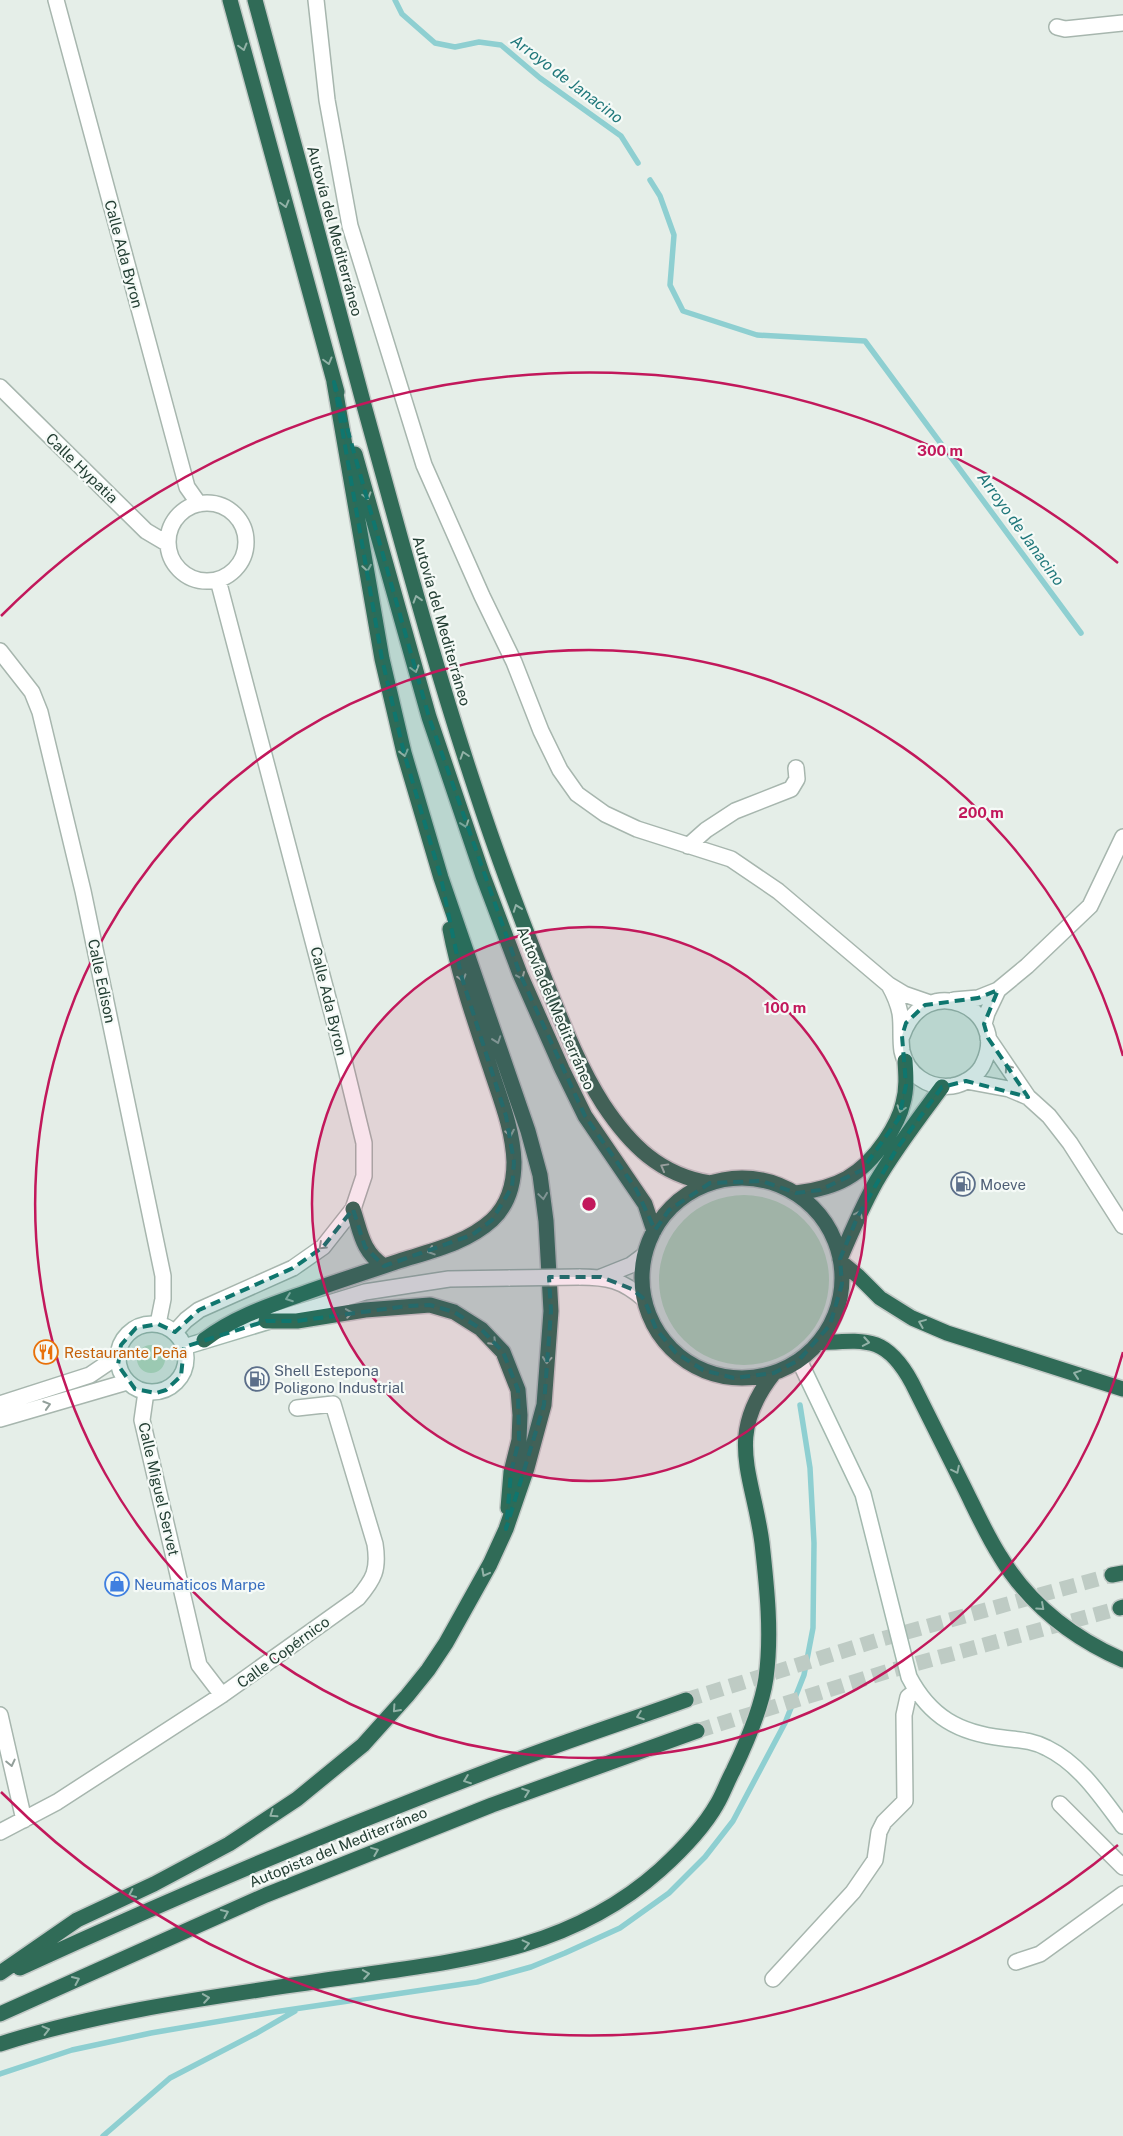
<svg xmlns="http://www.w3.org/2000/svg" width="1123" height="2136" viewBox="0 0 1123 2136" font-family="'Public Sans',sans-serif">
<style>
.green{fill:#bedec3}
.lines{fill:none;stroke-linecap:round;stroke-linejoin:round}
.stream{stroke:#8ecfd1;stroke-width:5.5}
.highway-tunnel{stroke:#becbc4;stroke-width:15;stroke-dasharray:15 8;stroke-linecap:butt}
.street-casing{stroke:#a7b6ae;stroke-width:18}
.secondary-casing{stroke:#a3b9af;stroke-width:18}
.highway-casing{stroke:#c2c9c6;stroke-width:18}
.street{stroke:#fff;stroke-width:15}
.secondary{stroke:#fff;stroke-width:15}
.highway{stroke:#306b57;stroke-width:15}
.secondary-bridge-casing{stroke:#a3b9af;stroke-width:18;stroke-linecap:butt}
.secondary-bridge{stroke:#fff;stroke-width:15}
.oneway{stroke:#92b2a7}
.oneway2{stroke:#929f9a}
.marked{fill:#0f766e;fill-opacity:0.2;stroke:#0f766e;stroke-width:4;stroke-dasharray:10 6;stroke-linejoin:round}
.ring{fill:none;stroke:#c2185b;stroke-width:2.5}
.labels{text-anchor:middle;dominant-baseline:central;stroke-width:4.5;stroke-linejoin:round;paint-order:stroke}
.street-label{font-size:15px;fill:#243f34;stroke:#f5faf7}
.service-label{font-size:15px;fill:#4e5e75;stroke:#f5faf7;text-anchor:start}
.food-label{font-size:15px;fill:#c56008;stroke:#f5faf7;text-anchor:start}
.shop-label{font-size:15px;fill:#366cbe;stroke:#f5faf7;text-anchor:start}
.water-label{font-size:16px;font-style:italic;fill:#1f777a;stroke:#f5faf7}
.centre{fill:#c2185b;stroke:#f5faf7;stroke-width:2.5}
.ring-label{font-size:15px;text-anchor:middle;font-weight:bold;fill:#c2185b;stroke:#f5faf7;stroke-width:4.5;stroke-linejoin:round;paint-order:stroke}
</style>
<rect width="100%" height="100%" fill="#e5eee8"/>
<path class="green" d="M659 1280a85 85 0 1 1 170 0a85 85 0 1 1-170 0Z
M137 1359a14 14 0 1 1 28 0a14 14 0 1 1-28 0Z"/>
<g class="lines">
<path class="stream" d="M395,0l7,14 33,29 20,4 24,-5 22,3 39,33 81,58 17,27
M650,180l10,16 14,39 -4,50 13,26 74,24 108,6 216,292
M0,2074l72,-24 79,-17 123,-21 203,-30 54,-15 34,-14 55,-25 49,-35 36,-36 28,-36 52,-98 19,-48 9,-47 1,-85 -4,-75 -10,-63
M103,2136l67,-58 85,-44 40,-23"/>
<path class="highway-tunnel" d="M686,1700l192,-60 234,-65
M697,1731l192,-60 231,-63"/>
<g class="street-casing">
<path id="street" d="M56,0l131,487 12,17
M316,0l11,100 23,126 74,239 58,131 32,66 27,69 19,39 17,24 28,20 32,15 94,30 47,32 111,94 15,9 26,9
M1057,27l8,2 58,-6
M0,387l146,144 22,13
M168 542a39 39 0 1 1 78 0a39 39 0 1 1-78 0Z
M0,651l32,41 8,20 43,179 80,385v23l-5,25
M688,846l18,-16 29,-19 56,-22 6,-10 -1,-11
M889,985c5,9 9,18 11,28 2,12 0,25 2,38 5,23 26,38 50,35 13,-2 27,-11 32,-24 25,-53 -59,-93 -82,-26
M954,1000l24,-2 20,-8 29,-24 63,-60 33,-69
M984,1024l3,-11 11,-23
M988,1038l40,59 21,19 21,27 53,83
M966,1081l43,8 19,8
M175,1332l11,-12 13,-10 94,-42 30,-21 30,-38 11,-33v-33l-26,-107 -120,-456
M146,1392l-4,28 57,245 23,30
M0,1404l90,-29 28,-19
M0,1419l127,-37
M0,1715l24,105
M1060,1804l63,63
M0,1832l57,-30 165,-107 136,-97c16,-19 21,-28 17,-54l-42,-140 -36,4
M1016,1962l24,-8 83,-60
M773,1979l80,-87 22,-32 4,-28 5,-10 21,-21 -1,-86 4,-18 8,-6"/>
</g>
<g class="secondary-casing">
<path id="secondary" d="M579,1277c29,0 43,3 65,22
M601,1277l30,-12 12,-9
M118 1358a34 34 0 1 1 68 0a34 34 0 1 1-68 0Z
M184,1347l181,-55 84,-13 61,-1
M799,1360l64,134 46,183c21,40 50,56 94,61 16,2 29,2 44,10 33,16 55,50 76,78"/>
</g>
<g class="highway-casing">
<path id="highway" d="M230,0l107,392
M255,0c37,136 74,273 110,409 36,130 70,260 113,388 21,64 45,127 70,190 16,40 32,81 55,117 27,41 57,71 107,79
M355,454l74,263 54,159 37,98 42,95 23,47 60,88 9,27
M642 1278a100 100 0 1 1 200 0a100 100 0 1 1-200 0Z
M796,1193c41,-5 65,-17 89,-52 8,-12 15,-24 18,-38 4,-14 3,-28 2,-42
M353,1209c8,24 9,42 31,57
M840,1259c11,-26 22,-52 36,-77 19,-33 43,-64 66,-95
M841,1262l17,14 22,22 32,20 35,15 176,56
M266,1321h31l68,-11 65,-5 24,7 27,17 22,23 15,38 2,25 -1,25 -8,32 -3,36
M204,1340c29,-22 61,-33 95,-45 33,-12 67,-23 100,-34 32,-10 68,-18 93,-41 16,-15 22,-36 22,-58 -1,-33 -14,-64 -24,-95 -15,-45 -31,-91 -40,-138
M818,1343c48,-3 68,-8 94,40 17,34 34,68 51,102 12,24 23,49 37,71 29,48 73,82 123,104
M1112,1575l11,-2
M1120,1608l3,-1
M20,1968c161,-74 325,-143 492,-206 57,-22 116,-41 174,-62
M0,1973l77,-53 77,-36 75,-40 68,-45 66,-54 44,-49 21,-26 18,-27 44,-79 16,-35 21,-61 17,-63 7,-94 -5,-90 -6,-46 -12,-44 -87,-253 -37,-125 -22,-94 -48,-277
M0,2014l266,-119 226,-90 205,-74
M0,2044c103,-33 213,-47 320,-63 123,-19 243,-24 340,-111 21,-19 43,-41 57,-66 6,-10 10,-22 16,-33 12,-25 29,-65 33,-93 6,-44 1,-90 -4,-135 -9,-69 -38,-107 12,-170"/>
</g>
<use href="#street" class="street"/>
<use href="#secondary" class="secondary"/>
<use href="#highway" class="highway"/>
<g class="secondary-bridge-casing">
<path id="secondary-bridge" d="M510,1278l69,-1"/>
</g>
<use href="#secondary-bridge" class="secondary-bridge"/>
</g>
<defs><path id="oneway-chevron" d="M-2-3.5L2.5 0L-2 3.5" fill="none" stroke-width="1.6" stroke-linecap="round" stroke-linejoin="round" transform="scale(1.25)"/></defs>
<g class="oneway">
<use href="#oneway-chevron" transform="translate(243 47) rotate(75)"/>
<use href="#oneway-chevron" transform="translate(285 204) rotate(75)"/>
<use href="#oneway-chevron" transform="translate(328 361) rotate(75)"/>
<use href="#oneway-chevron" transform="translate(367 496) rotate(74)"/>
<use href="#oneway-chevron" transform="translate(367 568) rotate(81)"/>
<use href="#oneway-chevron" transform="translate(417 599) rotate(-107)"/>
<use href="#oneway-chevron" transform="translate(415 669) rotate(74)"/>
<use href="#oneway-chevron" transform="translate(404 753) rotate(76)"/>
<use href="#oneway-chevron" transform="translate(464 755) rotate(-108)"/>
<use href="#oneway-chevron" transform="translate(465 824) rotate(71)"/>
<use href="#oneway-chevron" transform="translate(517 908) rotate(-110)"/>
<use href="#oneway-chevron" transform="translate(521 976) rotate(67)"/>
<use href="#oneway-chevron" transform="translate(462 978) rotate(74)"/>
<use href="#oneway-chevron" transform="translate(497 1040) rotate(71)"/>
<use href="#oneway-chevron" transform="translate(901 1109) rotate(106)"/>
<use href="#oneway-chevron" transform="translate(510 1133) rotate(79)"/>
<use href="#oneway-chevron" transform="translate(664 1167) rotate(-151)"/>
<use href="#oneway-chevron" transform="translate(543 1196) rotate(82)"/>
<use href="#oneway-chevron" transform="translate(859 1214) rotate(-64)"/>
<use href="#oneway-chevron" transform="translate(431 1251) rotate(162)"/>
<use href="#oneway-chevron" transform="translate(289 1298) rotate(160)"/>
<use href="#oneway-chevron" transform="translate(349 1313) rotate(-9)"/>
<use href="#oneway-chevron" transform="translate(922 1323) rotate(-158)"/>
<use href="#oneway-chevron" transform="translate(493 1342) rotate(46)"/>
<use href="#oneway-chevron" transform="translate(866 1342) rotate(10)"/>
<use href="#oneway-chevron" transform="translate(547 1360) rotate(95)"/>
<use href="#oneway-chevron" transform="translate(1077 1374) rotate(-162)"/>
<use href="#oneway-chevron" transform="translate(956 1470) rotate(64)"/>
<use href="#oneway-chevron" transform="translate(485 1573) rotate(118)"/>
<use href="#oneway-chevron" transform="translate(1041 1607) rotate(42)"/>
<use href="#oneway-chevron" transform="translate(396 1709) rotate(132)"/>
<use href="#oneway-chevron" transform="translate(640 1716) rotate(160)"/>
<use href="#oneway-chevron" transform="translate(467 1780) rotate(159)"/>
<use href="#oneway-chevron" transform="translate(526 1792) rotate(-20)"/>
<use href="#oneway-chevron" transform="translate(273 1814) rotate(146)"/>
<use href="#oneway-chevron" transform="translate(375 1851) rotate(-22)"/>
<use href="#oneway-chevron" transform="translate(132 1894) rotate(155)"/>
<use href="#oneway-chevron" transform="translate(225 1913) rotate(-24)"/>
<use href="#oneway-chevron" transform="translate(526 1944) rotate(-13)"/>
<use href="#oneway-chevron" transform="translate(366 1974) rotate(-9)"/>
<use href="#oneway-chevron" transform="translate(76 1980) rotate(-24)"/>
<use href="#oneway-chevron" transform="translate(206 1998) rotate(-9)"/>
<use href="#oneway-chevron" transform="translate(46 2030) rotate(-14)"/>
</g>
<g class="oneway2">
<use href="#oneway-chevron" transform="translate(1008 1068) rotate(-125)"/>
<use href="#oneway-chevron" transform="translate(322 1246) rotate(137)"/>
<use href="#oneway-chevron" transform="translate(47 1405) rotate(-17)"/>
<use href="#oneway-chevron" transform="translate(11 1763) rotate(77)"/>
</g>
<path class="marked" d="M334,382l95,335 91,257 65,142 51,73 19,41 14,-20 41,-27 52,-2 34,12 24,-3 42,-20 37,-52 7,-33 -4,-49 4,-13 19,-18 53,-7 20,-8 -14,34 4,14 40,59 -62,-16 -24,6 -46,63 -39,68 -17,41 2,25 -12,41 -31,35 -25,13 -40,5 -31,-8 -27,-17 -20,-24 -12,-30 -12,-10 -31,-12h-52l2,34 -7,94 -38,124 5,-57 8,-32 -1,-50 -15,-38 -22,-23 -27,-17 -24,-7 -23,1 -110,15h-31l-82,26 -3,29 -15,14 -10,3 -21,-4 -17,-24 3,-20 15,-17 22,-4 17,8 24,-22 94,-42 30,-21 30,-38 12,38 19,19 88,-31 20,-15 20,-33 2,-25 -8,-46 -45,-141 -20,-97 -37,-125 -22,-94z"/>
<circle cx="589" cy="1204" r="277" fill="#c2185b" fill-opacity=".12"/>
<g class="ring">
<circle cx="589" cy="1204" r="277"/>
<path d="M1123 1352A554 554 0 1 1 1123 1056"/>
<path d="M1118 1845A831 831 0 0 1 1 1792M1 616A831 831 0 0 1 1118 563"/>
</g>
<defs>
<g id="fuel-ring" transform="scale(1.25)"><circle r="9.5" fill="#f5faf7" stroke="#5c6f8a" stroke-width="1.5"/><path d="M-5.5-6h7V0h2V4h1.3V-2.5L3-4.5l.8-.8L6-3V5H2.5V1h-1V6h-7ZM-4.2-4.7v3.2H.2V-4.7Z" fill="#5c6f8a"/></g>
<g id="restaurant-ring" transform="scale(1.25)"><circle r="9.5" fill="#f5faf7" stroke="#e8710a" stroke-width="1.5"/><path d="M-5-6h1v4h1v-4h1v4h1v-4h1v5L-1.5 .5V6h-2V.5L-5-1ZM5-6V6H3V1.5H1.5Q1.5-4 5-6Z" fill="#e8710a"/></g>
<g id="shop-ring" transform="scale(1.25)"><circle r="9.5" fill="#f5faf7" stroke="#3f7fe0" stroke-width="1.5"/><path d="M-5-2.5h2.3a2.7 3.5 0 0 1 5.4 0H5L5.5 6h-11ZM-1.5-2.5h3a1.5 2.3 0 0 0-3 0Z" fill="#3f7fe0"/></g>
</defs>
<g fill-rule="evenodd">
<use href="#fuel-ring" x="963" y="1184"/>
<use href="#restaurant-ring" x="46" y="1352"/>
<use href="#fuel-ring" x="257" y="1379"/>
<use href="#shop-ring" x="117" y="1584"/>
</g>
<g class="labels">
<g class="street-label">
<text transform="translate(335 231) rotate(75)">Autovía del Mediterráneo</text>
<text transform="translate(124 254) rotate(75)">Calle Ada Byron</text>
<text transform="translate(82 468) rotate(44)">Calle Hypatia</text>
<text transform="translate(442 621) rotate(74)">Autovía del Mediterráneo</text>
<text transform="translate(102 981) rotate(78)">Calle Edison</text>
<text transform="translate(329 1001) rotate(76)">Calle Ada Byron</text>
<text transform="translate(556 1008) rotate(67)">Autovía del Mediterráneo</text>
<text transform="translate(159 1489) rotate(77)">Calle Miguel Servet</text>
<text transform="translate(283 1652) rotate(-36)">Calle Copérnico</text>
<text transform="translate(338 1847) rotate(-22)">Autopista del Mediterráneo</text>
</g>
<g class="service-label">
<text x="980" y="1184">Moeve</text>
<text x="274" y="1370">Shell Estepona<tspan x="274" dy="17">Poligono Industrial</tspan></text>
</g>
<g class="food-label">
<text x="64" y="1352">Restaurante Peña</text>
</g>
<g class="shop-label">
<text x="134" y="1584">Neumaticos Marpe</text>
</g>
<g class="water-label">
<text transform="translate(567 79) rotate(37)">Arroyo de Janacino</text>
<text transform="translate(1021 529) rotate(54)">Arroyo de Janacino</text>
</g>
</g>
<circle cx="589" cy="1204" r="8" class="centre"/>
<g class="ring-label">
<text x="940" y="456">300 m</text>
<text x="981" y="818">200 m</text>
<text x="785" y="1013">100 m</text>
</g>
</svg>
